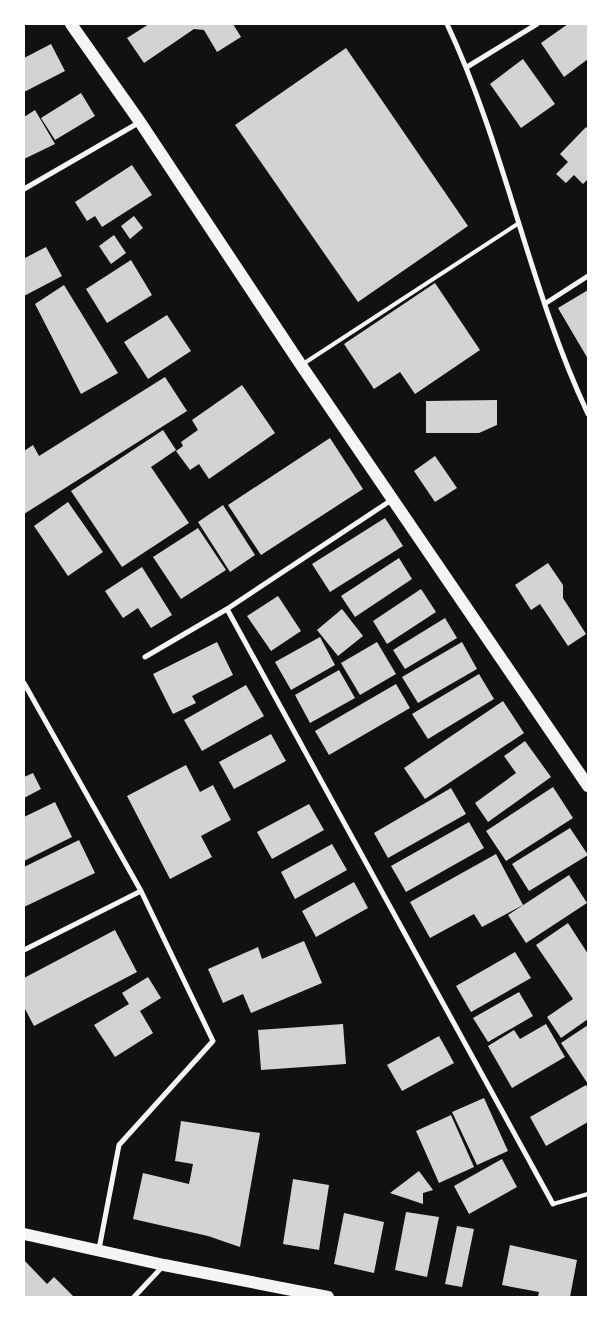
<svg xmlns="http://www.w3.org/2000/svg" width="612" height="1321" viewBox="0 0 612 1321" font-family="Helvetica,sans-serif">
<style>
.building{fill:#d3d3d3}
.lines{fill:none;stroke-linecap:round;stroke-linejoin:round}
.service{stroke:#f5f5f5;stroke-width:4}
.minor{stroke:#f5f5f5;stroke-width:5}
.primary{stroke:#f5f5f5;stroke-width:12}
</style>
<rect width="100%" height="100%" fill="#111"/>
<path class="building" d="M149,24h84l8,13 -24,15 -13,-22 -10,-1 -50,34 -17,-25z
M568,24h20v35l-24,18 -23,-34z
M51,44l14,27 -41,21v-34z
M346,48l122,178 -110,76 -123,-177z
M523,59l32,45 -34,24 -31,-44z
M81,93l14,23 -40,24 -14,-22z
M35,110l20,34 -31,15v-42z
M586,127l2,2v50l-5,5 -9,-9 -8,8 -10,-9 12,-12 -8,-8z
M132,165l20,30 -50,32 -7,-11 -8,5 -12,-19z
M134,216l9,12 -13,11 -9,-13z
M114,235l12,18 -15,11 -12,-18z
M46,247l16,29 -38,20v-40l1,2z
M131,260l21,35 -45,28 -21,-34z
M435,283l45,67 -65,44 -15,-22 -26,17 -30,-45z
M64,285l54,88 -37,21 -46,-90z
M588,290v69l-30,-51z
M167,315l24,36 -43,28 -24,-37z
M165,377l22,34 -163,103v-63l9,-6 6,11z
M242,385l33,48 -66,46 -10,-15 -9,6 -14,-19 7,-5 -2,-4 17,-12 -6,-10z
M497,400v25l-18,8h-53v-32z
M163,430l13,20 -25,17 38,56 -67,44 -51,-76z
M330,438l33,51 -102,66 -33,-50z
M435,456l22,32 -22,14 -21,-31z
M68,502l35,50 -35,24 -34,-50z
M223,505l32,50 -25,17 -32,-50z
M385,518l18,28 -73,46 -18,-28z
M198,528l28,42 -45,29 -28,-42z
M399,558l13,21 -57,38 -14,-21z
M548,563l15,22v13l23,36 -18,12 -28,-42 -9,6 -16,-25z
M142,567l30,48 -21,13 -13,-20 -15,10 -18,-27z
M421,589l15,23 -49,32 -14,-23z
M278,596l23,35 -30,20 -24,-35z
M342,609l21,27 -25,20 -21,-26z
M445,618l12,20 -52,31 -12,-19z
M320,637l15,28 -44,25 -16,-28z
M217,642l16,33 -41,21 4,7 -23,11 -20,-40z
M377,642l19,32 -36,21 -19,-32z
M462,642l15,27 -59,34 -16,-26z
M339,670l16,28 -45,25 -15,-28z
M479,674l15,25 -66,40 -16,-25z
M396,684l14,24 -81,47 -14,-24z
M246,685l18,31 -62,35 -18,-31z
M503,701l21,32 -99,66 -21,-31z
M271,734l15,27 -52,28 -15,-27z
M525,741l26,36 -63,45 -13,-19 41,-30 -12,-17z
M186,765l14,27 13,-7 18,35 -30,16 11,21 -42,22 -43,-83z
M33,773l8,16 -17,9v-21z
M553,787l20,31 -67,43 -20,-30z
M451,788l15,26 -78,44 -14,-25z
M55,802l17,35 -48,24v-44z
M309,804l15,26 -52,29 -15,-27z
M469,822l15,26 -78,44 -15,-26z
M570,828l18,27 -59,36 -17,-27z
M79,840l16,33 -71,34v-40z
M332,844l15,26 -52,29 -14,-27z
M496,854l27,51 -41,22 -8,-13 -44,24 -20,-36z
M569,875l18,28 -61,40 -18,-28z
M354,882l14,26 -52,29 -14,-26z
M568,923l20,31v65l-27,19 -14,-21 26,-18 -37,-54z
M115,930l22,42 -103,54 -10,-19v-29z
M304,941l18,42 -71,30 -8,-19 -20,9 -15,-34 50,-22 4,12z
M515,952l16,26 -60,34 -15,-26z
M148,977l13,21 -21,13 13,22 -38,24 -21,-32 35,-21 -7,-11z
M519,992l14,24 -45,26 -15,-24z
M343,1024l3,40 -85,6 -3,-40z
M546,1024l19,33 -53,31 -24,-42 26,-16 6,9z
M588,1025v59l-27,-41z
M439,1036l15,27 -52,28 -15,-26z
M586,1085l2,4v33l-42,24 -16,-29z
M484,1098l24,53 -31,14 -25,-53z
M451,1115l23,52 -35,16 -23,-52z
M181,1121l79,12 -20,114 -32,-11 -75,-17 10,-46 46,11 4,-20 -18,-3z
M502,1159l15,28 -48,27 -15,-28z
M419,1171l14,19 -10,3v11l-33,-11z
M293,1179l36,6 -10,65 -36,-6z
M406,1212l33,5 -12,60 -32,-7z
M344,1213l40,9 -10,51 -40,-9z
M457,1226l17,3 -12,58 -17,-3z
M510,1245l67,15 -7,37h-32l1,-5 -37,-7z
M24,1260l23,24 7,-7 20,20h-50z"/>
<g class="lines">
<path class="service" d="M303,364l216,-141
M553,1204l35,-10"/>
<path class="minor" d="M447,24c59,125 82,265 141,390
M467,67l70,-43
M24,189l116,-67
M546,303l42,-27
M227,609l326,595
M145,657l82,-48 166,-110
M24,683l117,208 72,150 -94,104 -20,104
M24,950l117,-59
M134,1297l30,-32"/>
<path class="primary" d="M71,24l69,98 161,243 287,421
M24,1234l140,31 164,32"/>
</g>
<rect width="612" height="1321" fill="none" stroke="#ffffff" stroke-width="50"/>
</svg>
